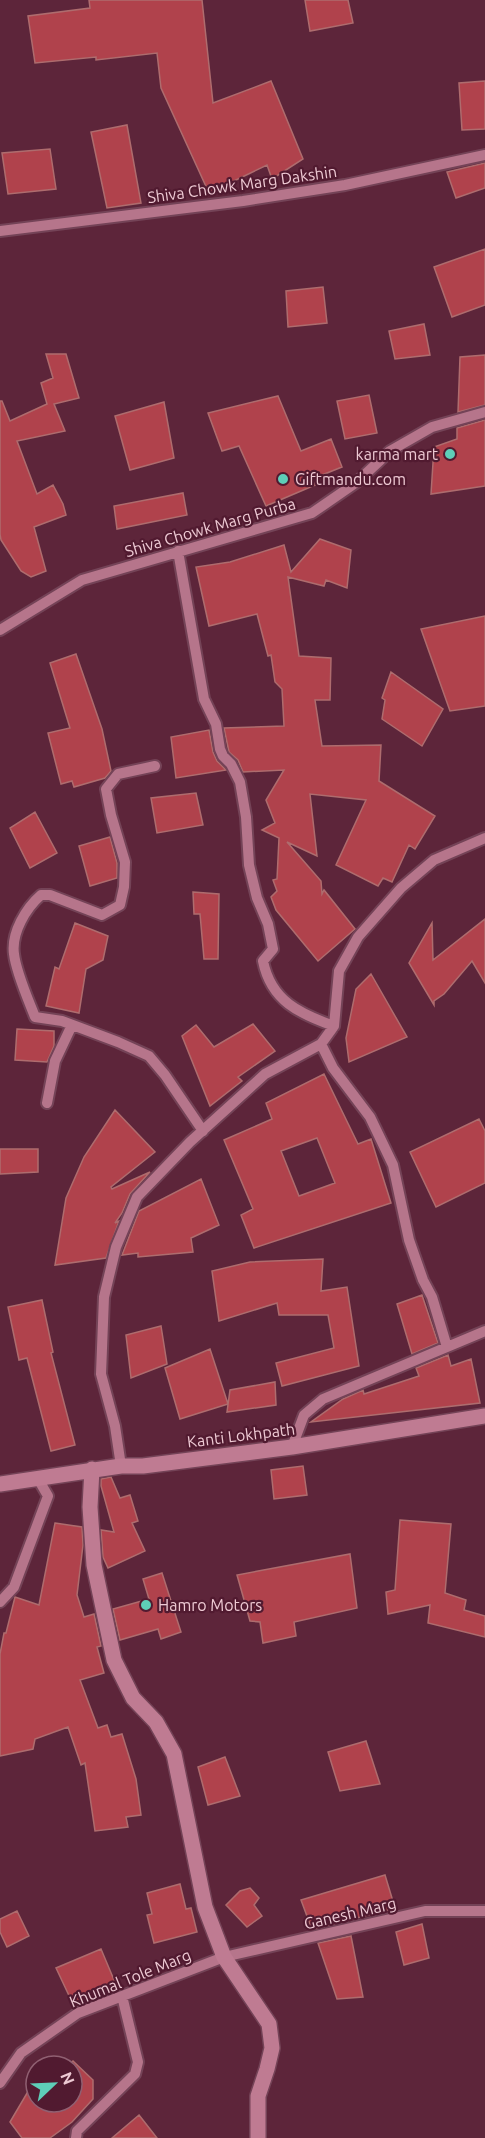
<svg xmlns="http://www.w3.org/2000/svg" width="485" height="2138" viewBox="0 0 485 2138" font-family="Ubuntu,sans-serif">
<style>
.building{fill:#b0424c;stroke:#ae6c6e;stroke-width:1.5;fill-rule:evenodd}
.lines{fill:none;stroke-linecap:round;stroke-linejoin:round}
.minor-casing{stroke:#744357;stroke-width:14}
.major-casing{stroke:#744357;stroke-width:18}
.minor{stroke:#b6758b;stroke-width:10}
.major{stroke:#bf7b92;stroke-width:15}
.poi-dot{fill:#5eceb8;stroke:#511a30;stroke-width:2}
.labels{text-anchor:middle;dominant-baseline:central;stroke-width:4.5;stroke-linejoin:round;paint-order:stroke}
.street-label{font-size:16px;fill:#eecad4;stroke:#511a30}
.poi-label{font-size:16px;fill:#eecad4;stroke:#511a30;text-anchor:start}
</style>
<rect width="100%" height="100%" fill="#5d253a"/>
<path class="building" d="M89,0h113l11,103 58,-22 32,78 -31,20 -5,-14 -58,28 -48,-105 -4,-35 -61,7v-3l-61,6 -7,-47 62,-8z
M305,0h43l5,23 -43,8z
M485,81v48l-23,1 -3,-47z
M127,125l14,78 -34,5 -16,-76z
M50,149l6,40 -48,5 -6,-41z
M485,163v25l-29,10 -9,-26z
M485,249v56l-33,12 -18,-50z
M323,287l4,36 -39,4 -2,-36z
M424,324l6,31 -35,4 -6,-28z
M46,354h20l13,44 -25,6 11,27 -48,10 20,53 16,-9 10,19 3,11 -32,12 12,44 -15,6 -10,-6 -20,-31 -1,-6v-133h2l8,20 37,-17 -6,-21 12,-5z
M485,355v50l-27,7 2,-55z
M369,395l8,38 -32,6 -8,-38z
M278,396l23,55 30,-12 11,28 -30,12 3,6 -49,21 -27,-60 -17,5 -14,-38z
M164,402l10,56 -44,12 -15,-54z
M485,420v66l-54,8 3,-47 23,-8v-11z
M183,493l4,22 -70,14 -3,-23z
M320,539l31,11 -4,38 -21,-8 -2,6 -36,-9 11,79 32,2 -1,42h-15l7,46 59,-1 -2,36 56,35 -20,33 -6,-4 -17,37 -9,-4 -5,8 -42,-21 30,-65 -56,-6 7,62 -30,-14 34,39 1,13 2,-4 31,39 -37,32 -42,-51 -5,-13 6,-6 -4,-11 4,-1 2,-41 -17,-8 13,-7 -9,-23 18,-30 -41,2 -5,-12 -9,-8 -5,-24 60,-2 -2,-37 -7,-7 -4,-27 -3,1 -11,-42 -48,12 -13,-59 34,-5 54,-17 7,27z
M485,616v90l-35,5 -29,-82z
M76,654l26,75 9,42 -6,7 -31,9 -2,-6 -11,3 -13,-51 22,-5 -20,-65z
M391,672l52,37 -21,37 -40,-27 3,-19 -3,-2z
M209,730l4,22 4,9 9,9 -50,8 -5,-41z
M196,793l7,32 -46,8 -6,-35z
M35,812l22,41 -27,15 -20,-40z
M110,837l7,26v15l-27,8 -11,-40z
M193,892l26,2 -1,65h-14l-4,-45h-6z
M485,919v64l-13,-22 -28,33 -10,7v4l-25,-42 23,-40 1,37z
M75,923l33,13 -5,24 -17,9 -7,44 -33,-7 9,-39 4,2z
M371,974l36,63 -58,25 -3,-24 10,-49z
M253,1024l22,27 -37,26 4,4 -32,25 -28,-70 14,-11 18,22z
M17,1029l37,2v15l-7,16 -32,-2z
M324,1074l34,70 13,-5 20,64 -137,45 -13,-33 12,-6 -29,-69 48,-21 -6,-16zM317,1138l18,45 -36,13 -18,-45z
M115,1110l40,42 -44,35 1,2 38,-17 -20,22 -8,19 -7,10 4,-2 -13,37 -51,7 11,-67 18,-41z
M479,1119l6,12v52l-49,24 -26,-55z
M0,1149h38v23l-38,2z
M201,1179l18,46 -28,13 2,14 -55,5v-4l-16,2 17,-44z
M323,1259l-2,32 26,-4 12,79 -77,20 -6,-23 58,-15 -6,-33h-49l-2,-12 -58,18 -7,-50 38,-9z
M422,1295l16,48 -26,11 -15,-50z
M42,1300l11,52 -2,1 24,92 -24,6 -24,-93 -8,2 -11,-53z
M161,1326l6,38 -36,14 -5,-43z
M210,1349l18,55 -48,15 -15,-51z
M448,1355l3,11 20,-7 9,44 -169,19 32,-23 20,-9 1,4 55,-18 -3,-8z
M275,1382l1,23 -49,7 3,-22z
M303,1466l4,29 -33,4 -3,-29z
M111,1477l9,21 10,-3 8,26 -6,2 13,28 -37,17 -5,-11 -2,-27 13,2 -13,-46v-7z
M400,1520l51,4 -6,69 21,7 -2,10 21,6v21l-57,-14 2,-18 -42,9 -2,-22 9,-2z
M55,1523l27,4 1,18 -6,50 7,22 10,-3 7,32 -4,1 7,26 -24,7 18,48 9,-3 4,12 11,-3 14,45 5,36 -15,2 2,10 -33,4 -10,-68 -4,2 -13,-38 -33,12 -2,10 -33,7v-102l4,-21h2l9,-36 24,8z
M350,1554l7,54 -63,14 2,14 -33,7 -3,-21 -10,-1 -13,-46z
M162,1573l19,59 -20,7 -3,-10 -38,11 -7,-31 36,-10 -6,-20z
M366,1741l14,43 -40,7 -12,-39z
M225,1757l15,39 -32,9 -10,-38z
M385,1875l10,33 -81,21v-3l-3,1 -10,-27z
M180,1884l6,25 5,-1 6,24 -43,11 -7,-28 5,-1 -5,-21z
M250,1888l9,10 -5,7 8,11 -15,11 -21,-22 14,-14z
M17,1911l12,25 -22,11 -7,-15v-13z
M422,1924l7,34 -25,7 -8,-33z
M351,1936l12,61 -26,2 -19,-56z
M101,1949l16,38 -44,17 -17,-36z
M73,2061l20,19v19l-21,23 -22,16h-28l-12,-16 23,-39 3,5v14h36v-36h-5z
M139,2115l18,23h-45z"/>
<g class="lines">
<g class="minor-casing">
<path id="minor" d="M0,231l243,-30 102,-16 140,-30
M178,551l26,148 12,25 4,25 3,7 8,8 9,18 6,35 3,48 8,33 11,26 5,25 -10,12c8,40 37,53 71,65
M0,630l82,-50 230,-67 45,-31 33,-31 42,-24 53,-15
M155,766l-37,8 -12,15 5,26 14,47 -1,25 -4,18 -18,10 -52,-20h-9c-15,13 -30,38 -27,59 2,18 14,45 21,63l27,4 56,21 31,14 16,19 38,56
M321,1044l12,24 37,49 23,48 16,75 14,40 9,17 15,50
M47,1103l8,-42 17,-36
M292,1447l12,-32 19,-16 162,-68
M121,1466l-6,-40 -14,-52 3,-77 12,-50 21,-50 53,-55 75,-68 56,-30 13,-18 5,-55 19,-34 43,-49 33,-28 51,-22
M0,1602l14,-15 34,-91 -11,-19
M0,2083l21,-30 57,-40 146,-56 201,-46h60
M76,2138l1,-7 58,-57 3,-12 -16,-66"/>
</g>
<g class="major-casing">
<path id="major" d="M92,1469l-2,38 4,58 20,95 19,38 23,24 18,32 31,153 19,50 45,67 3,24 -5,21 -9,27v42
M0,1484l121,-18h22l149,-19 193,-31"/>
</g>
<use href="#minor" class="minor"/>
<use href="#major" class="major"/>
</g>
<g class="poi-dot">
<circle cx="450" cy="454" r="6"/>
<circle cx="283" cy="479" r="6"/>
<circle cx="146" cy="1605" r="6"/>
</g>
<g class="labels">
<g class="street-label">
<text transform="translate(242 184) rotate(-8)">Shiva Chowk Marg Dakshin</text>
<text transform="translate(210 527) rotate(-16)">Shiva Chowk Marg Purba</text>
<text transform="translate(241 1435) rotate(-7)">Kanti Lokhpath</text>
<text transform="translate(350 1913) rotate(-13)">Ganesh Marg</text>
<text transform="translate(130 1978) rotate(-22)">Khumal Tole Marg</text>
</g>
<g class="poi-label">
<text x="438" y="454" text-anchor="end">karma mart</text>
<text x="295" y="479">Giftmandu.com</text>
<text x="158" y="1605">Hamro Motors</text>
</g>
</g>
<g transform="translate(54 2084) rotate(67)"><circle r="28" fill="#511a30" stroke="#906072" stroke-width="1.5"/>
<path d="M0-4.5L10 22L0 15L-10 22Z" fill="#5eceb8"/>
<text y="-9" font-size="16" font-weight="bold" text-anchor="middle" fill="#eecad4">N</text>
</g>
</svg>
